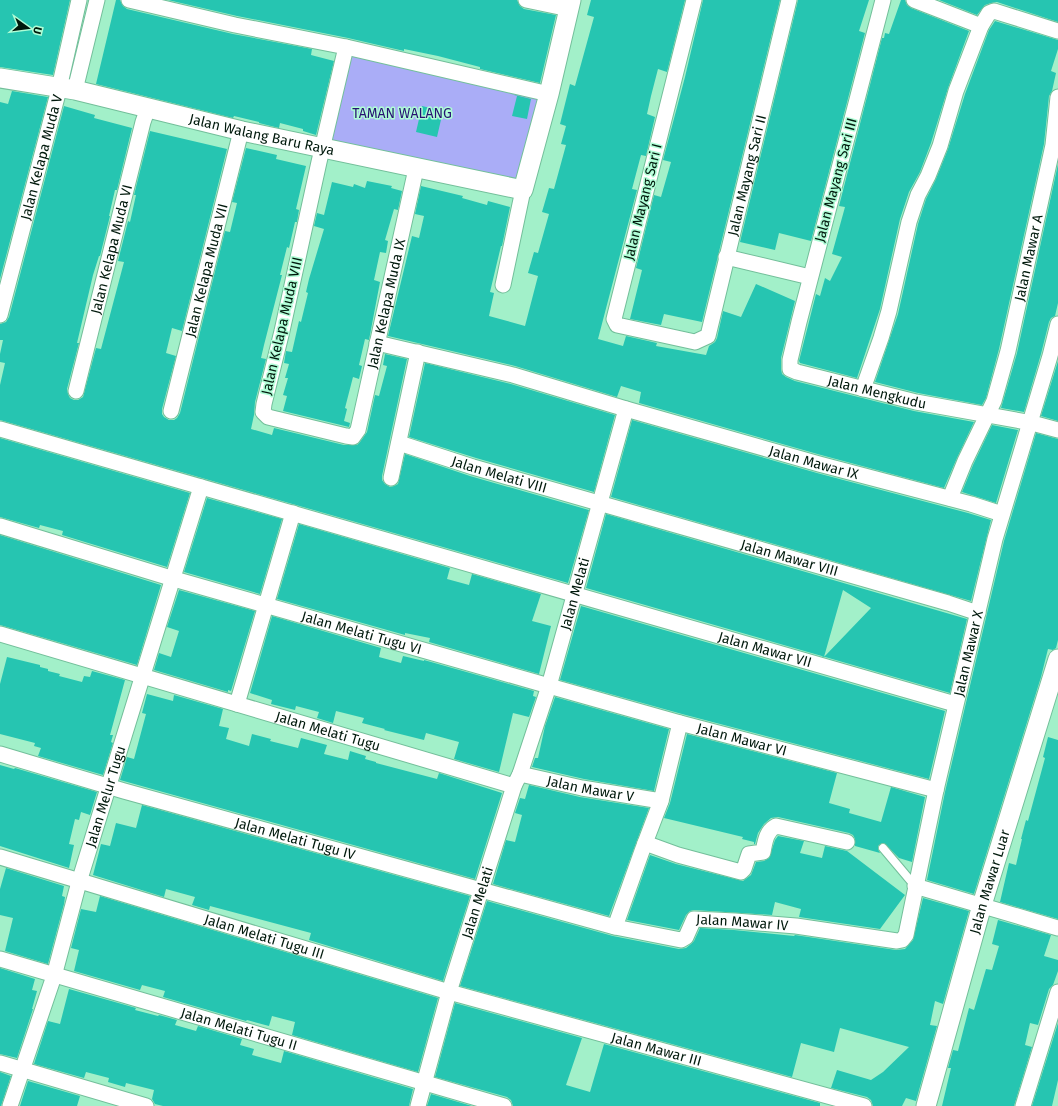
<svg xmlns="http://www.w3.org/2000/svg" width="1058" height="1106" viewBox="0 0 1058 1106" font-family="'Fira Sans',sans-serif">
<style>
.green{fill:#aaadf7}
.building{fill:#26c5b1;fill-rule:evenodd}
.lines{fill:none;stroke-linecap:round;stroke-linejoin:round}
.service-casing{stroke:#73bf9a;stroke-width:10}
.minor-casing{stroke:#73bf9a;stroke-width:17}
.tertiary-casing{stroke:#73bf9a;stroke-width:21}
.service{stroke:#fff;stroke-width:8}
.minor{stroke:#fff;stroke-width:15}
.tertiary{stroke:#fff;stroke-width:19}
.labels{text-anchor:middle;dominant-baseline:central;stroke-width:3;stroke-linejoin:round;paint-order:stroke}
.park-label{font-size:14px;fill:#271172;stroke:#affdd6}
.street-label{font-size:14px;fill:#00190c;stroke:#affdd6}
</style>
<rect width="100%" height="100%" fill="#a2f0c9"/>
<path class="green" d="M346,52l200,42 -22,86 -199,-34z"/>
<path class="building" d="M0,0h70l-17,75 -53,-8z
M116,0h4l3,6 4,3 106,25 79,15 -1,6 23,6 -18,74 -13,-4v-2l-23,-6 -1,5 -20,-5v-1l-25,-6 -1,2 -137,-34z
M168,0h349l3,6 4,3 32,6 -16,68 -60,-14v-2l-42,-11 -34,-7v2l-56,-13 -111,-22z
M591,0h94l-18,72 -9,-3 -7,27 -4,18 8,3 -9,39 -5,-1 -9,34 5,1 -39,149 25,7 3,-10 31,7 -1,3 50,9 3,-9 6,-4 2,-4 6,-27 18,6 15,-33 39,17 -14,57v11l1,5 4,3 9,4 119,30 60,11 -17,36 -13,30 -123,-33 -182,-52 2,-11 -20,-6 -4,11 -102,-31 -127,-30 24,-100 7,2 5,-22 -9,-2 6,-28 42,10 -1,2 25,7 1,-4 22,6 -8,39h-1l-11,46 4,1 -5,23 36,10 13,-50 -10,-3 6,-21 4,1 11,-39 -7,-2 7,-24 5,1 12,-44 -5,-1 5,-18 -6,-2 10,-40 5,2 19,-69 -7,-2z
M703,0h77l-78,322 -38,-8 -3,11 -31,-6 12,-49 -6,-2 18,-73 7,2 10,-35 -8,-2 22,-83z
M798,0h71l-10,31 6,2 -54,208 -32,-8 -4,17 -35,-8z
M901,0h4l2,5 4,3 58,23 -21,57 -17,55 -11,29 -11,20 -9,27 -20,90 -23,69 -57,-15 -1,-2 17,-67 4,2 5,-18 5,3 12,-24 -10,-3 13,-47 -6,-1 43,-168h2l1,-5 4,1z
M939,0h119v22l-61,-20 -6,1 -6,2 -8,10z
M995,21l63,19v9l-7,22 5,2 -4,18 -3,5 -5,48 -45,205 -13,49 -4,7 -64,-12 -43,-11 23,-68 20,-90 8,-25 10,-20 12,-30 17,-55 24,-64z
M12,91l36,6 -48,182v-177l8,2z
M511,94l20,5 -4,20 -15,-3 5,-20z
M64,106l31,9 -1,3 38,10 -15,62h-2l-6,26h1l-10,40h-1l-6,19 -16,68h2l-12,46 1,5 2,4 4,2h4l5,-3 13,-49 5,1 23,-87 -6,-1 10,-40 2,1 6,-27h-2l16,-64 77,18 -45,182 -10,-3 -6,25 10,3 -14,53v5l2,3 5,3h5l3,-2 3,-5 45,-182 5,1 7,-29 -5,-1 14,-54 31,7 -1,4 30,7 -10,43 3,1 -2,12h-2l-6,26 -2,-1 -7,28h2l-18,70 -3,13 5,1 -11,43 -1,13 -3,14 21,6 2,-7 70,17h13l3,-3 7,-10 8,-37 4,1 8,-30 -4,-1 2,-11 22,5 -25,117v4l3,4 5,3 4,-1 4,-2 7,-30 65,22 119,34 -21,73 -568,-163v-35l5,-22 -5,-1v-8l3,-14h-3v-16l6,-2 3,-5z
M422,106l21,5 -6,26 -21,-5z
M1058,164v139l-3,13 -4,2 -2,4 -8,32 -17,58 -23,-4 16,-55z
M367,181l25,5 -1,2 11,3 -4,19 -4,-1 -9,31 3,1 -2,12 -6,-1 -6,28 6,2 -11,58 -4,-1 -6,26 3,1 -3,13 -6,-2 -8,31 2,1 -3,12 6,2 -1,4 -66,-16 4,-15 -4,-1 5,-17h-3l4,-14 -5,-1 2,-12 6,1 7,-31 2,1 7,-29 -2,-1 3,-13 15,-50 -10,-3 3,-13 7,2 8,-33 21,5 1,-3 11,4z
M1058,361v60l-17,-5z
M425,363l86,21 104,31 -21,77 -118,-34 -67,-21z
M632,420l185,53 151,40 23,7 -20,81 -360,-104z
M992,425l26,5 -22,73 -34,-11 11,-27z
M1036,433l22,6v201l-2,8 -3,2 -5,-1 -7,28 -67,217 -47,-14 18,-88 59,-251z
M0,438l190,55 -23,74 -105,-32 1,-4 -23,-6 -1,3 -39,-11z
M207,498l75,21 -22,75 -76,-22z
M606,514l361,105 -17,74 -364,-105zM843,590l28,18 -47,49 13,-46z
M299,524l151,44 -3,11 22,6 3,-11 69,20 -9,27 19,5 -12,48 -110,-32 1,-4 -25,-5v2l-128,-36z
M0,535l161,50 -24,80 -137,-40z
M179,590l76,21 -24,80 -3,-1v2l-74,-22 5,-17 12,4 8,-26 -12,-4z
M581,606l364,105 -16,68 -247,-65 -122,-34z
M272,616l109,32 -2,9 22,6 2,-7 21,5v-1l110,31 -1,5 3,1 -7,20 -16,-4 -14,59 -45,-13 5,-17 -33,-9 -2,7 -40,-10 1,-1 -23,-6 2,-5 -28,-7 -3,12 -16,-5 2,-6 -23,-6 -1,4 -24,-6 1,-4 -22,-7z
M7,657l33,8v2l8,2v2l12,3 -1,2 23,6 2,-6 6,1 2,-6 33,9 -15,55h3l-2,7 2,1 -10,32 -65,-19 3,-8 -7,-2 1,-3 -35,-9v-50z
M147,694l26,7 1,-6 49,14 -4,17 10,2 -3,11 23,7 3,-12 19,5 -1,2 28,7 3,-10 26,7 -3,9 24,6 2,-9 16,5 -1,3 11,3v1l61,16 2,-6 63,20 -27,86 -355,-99 7,-23 7,2 12,-45 -4,-1z
M555,697l114,32 -15,62 -70,-12 -52,-12 3,-9h3l7,-32z
M687,734l150,39 -8,30 21,6 -1,4 32,9 10,-35 34,10 -13,65 -13,-4 -15,-15h-2l-4,3v3l2,4 -25,-7v-7l-2,-4 -4,-2 -71,-16 -7,1 -7,6 -6,9 -3,11h-1v-2l-12,-3 1,-2 -79,-19 6,-15z
M1048,737l10,3v179l-58,-17 9,-39 7,2 6,-26h-1l5,-19 2,1 17,-63 -2,-1z
M0,765l14,4 1,-1 82,24 -7,23 -9,-3 -2,8 -4,-1 -6,25 5,1 -5,23 -69,-22z
M529,785l51,12 69,11 -40,108 -116,-32 13,-44 9,2 7,-27 -7,-2 5,-15 5,1z
M142,805l328,91 -27,85 -134,-41 2,-7 -101,-27 -1,4 -17,-5 3,-8 -29,-8 -2,8 -71,-22 8,-31 9,2 6,-23 20,5z
M778,836l26,5 -4,12 22,5 3,-12 22,5 58,44 -25,34 -81,-12 2,-8 -26,-7 -3,13 -78,-5 -4,1 -4,4 -7,15 -52,-10 23,-65 26,9 67,17 8,-6 5,-13 8,-1 5,-3 6,-18z
M6,868l58,18 -2,10 3,1 -1,7 -16,60 -43,-13 8,-33 -13,-3v-26z
M100,896l338,102 -20,74 -126,-37 3,-13 -23,-6 -3,10 -22,-6 -1,1 -83,-24 2,-6 -23,-6 -2,5 -66,-19 5,-21 -8,-2 10,-39 15,3z
M923,898l46,13 -26,93 -8,-3 -5,24 7,1 -21,75 -10,-3 -4,8h-29l-2,-6 -4,-3 -36,-9 6,-18 34,10 12,-8 26,-25 -69,-19 -6,24 -33,-9 -9,34 -332,-91 27,-85 126,35 66,13 7,-1 5,-4 3,-3 6,-13 34,2 60,6 1,-1 101,15 9,-1 8,-9z
M998,920l53,15 -7,21 14,4v11l-5,14 -4,4 -11,36 -8,-2 -5,22 7,2 -18,59h-72l9,-38h-3l5,-18 5,1 11,-43 5,2 12,-41 6,1 7,-24 -7,-2z
M0,968l35,11 -3,11 5,1 -5,18h1l-16,49 -17,-4z
M69,989l67,19 -1,2 23,6 1,-1 18,5 -2,5 21,6 2,-5 44,13 -2,6 14,4 -2,6 29,8 3,-12 129,38 -4,17h-246l-8,-2 -3,-5 2,-9 -28,-7 -1,4 -17,-5 1,-4 -23,-6 -2,6 -50,-14 14,-43 12,3z
M455,1003l127,35 -16,47 24,7 14,-48 216,59v3h-307l-2,-6 -4,-3 -72,-20z
M1058,1023v57l-6,26h-20z
M0,1072l11,4 -10,30h-1z
M28,1081l52,15 -3,10h-57z
M431,1094l41,12h-45z"/>
<g class="lines">
<g class="service-casing">
<path id="service" d="M883,848l32,38"/>
</g>
<g class="minor-casing">
<g id="minor">
<path d="M129,0l106,25 111,22 203,47"/>
<path d="M526,0l43,9"/>
<path id="s1" d="M694,0l-80,319 3,6 78,17 13,-6 81,-336"/>
<path id="s2" d="M883,0l-84,322 -9,38v9l7,3 119,30 116,21 26,7"/>
<path d="M914,0l67,26"/>
<path id="s3" d="M346,47l-27,115 -37,169 -18,73 -1,8 5,5 78,19 7,1 5,-7 58,-261"/>
<path d="M75,90l22,-90"/>
<path d="M726,257l84,20"/>
<path d="M503,285l20,-95"/>
<path id="s4" d="M0,315l57,-218 22,-97"/>
<path id="s5" d="M377,343l136,32 113,34 193,55 152,40 31,10"/>
<path d="M863,389l18,-51 8,-27 20,-89 9,-27 10,-19 12,-30 16,-55 25,-65 8,-13 5,-2 64,20"/>
<path id="s6" d="M76,391l67,-269 5,-14"/>
<path id="s7" d="M171,411l68,-272 3,-8"/>
<path id="s8" d="M0,429l955,275"/>
<path id="s9" d="M399,443l74,24 475,136 30,10"/>
<path d="M391,478l27,-126"/>
<path id="s10" d="M950,498l15,-37 29,-60 14,-50 45,-206 5,-48"/>
<path id="s11" d="M0,526l174,53 375,107 131,37 256,67"/>
<path id="s12" d="M0,634l514,152"/>
<path d="M237,704l56,-191"/>
<path id="s13" d="M0,754l124,37 491,136 66,13 5,-3 8,-18 41,2 61,5 101,15 5,-1 4,-5 30,-145 59,-251 55,-183 8,-32"/>
<path id="s14" d="M520,774l62,14 79,13 19,-78"/>
<path d="M645,843l33,12 63,17 3,-3 5,-15 14,-2c2,-10 3,-21 13,-26l71,16"/>
<path id="s15" d="M0,857l449,135 415,114"/>
<path d="M915,886l143,42"/>
<path d="M615,927l27,-76 19,-50"/>
<path id="s16" d="M0,959l504,147"/>
<path d="M0,1063l146,43"/>
<path id="s17" d="M10,1106l44,-130 25,-94 122,-395"/>
<path id="s18" d="M418,1106l31,-114 65,-206 6,-12 29,-88 77,-277"/>
<path d="M1023,1106l35,-114"/>
</g>
</g>
<g class="tertiary-casing">
<g id="tertiary">
<path id="s19" d="M0,78l75,12 167,41 281,59 26,-96 22,-94"/>
<path id="s20" d="M926,1106l56,-201 76,-246"/>
</g>
</g>
<use href="#service" class="service"/>
<use href="#minor" class="minor"/>
<use href="#tertiary" class="tertiary"/>
</g>
<g class="labels">
<g class="park-label">
<text x="402" y="113">TAMAN WALANG</text>
</g>
<g class="street-label">
<text stroke="none"><textPath href="#s19" startOffset="268">Jalan Walang Baru Raya</textPath></text>
<text stroke="none"><textPath href="#s4" startOffset="163">Jalan Kelapa Muda V</textPath></text>
<text stroke="none"><textPath href="#s1" startOffset="595">Jalan Mayang Sari II</textPath></text>
<text transform="translate(836 180) rotate(-75)">Jalan Mayang Sari III</text>
<text transform="translate(643 202) rotate(-76)">Jalan Mayang Sari I</text>
<text stroke="none"><textPath href="#s6" startOffset="146">Jalan Kelapa Muda VI</textPath></text>
<text stroke="none"><textPath href="#s10" startOffset="254">Jalan Mawar A</textPath></text>
<text stroke="none"><textPath href="#s7" startOffset="145">Jalan Kelapa Muda VII</textPath></text>
<text stroke="none"><textPath href="#s3" startOffset="607">Jalan Kelapa Muda IX</textPath></text>
<text transform="translate(282 326) rotate(-77)">Jalan Kelapa Muda VIII</text>
<text stroke="none"><textPath href="#s2" startOffset="471">Jalan Mengkudu</textPath></text>
<text stroke="none"><textPath href="#s5" startOffset="453">Jalan Mawar IX</textPath></text>
<text stroke="none"><textPath href="#s9" startOffset="105">Jalan Melati VIII</textPath></text>
<text stroke="none"><textPath href="#s9" startOffset="407">Jalan Mawar VIII</textPath></text>
<text stroke="none"><textPath href="#s18" startOffset="536">Jalan Melati</textPath></text>
<text stroke="none"><textPath href="#s11" startOffset="377">Jalan Melati Tugu VI</textPath></text>
<text stroke="none"><textPath href="#s8" startOffset="796">Jalan Mawar VII</textPath></text>
<text stroke="none"><textPath href="#s13" startOffset="1236">Jalan Mawar X</textPath></text>
<text stroke="none"><textPath href="#s12" startOffset="342">Jalan Melati Tugu</textPath></text>
<text stroke="none"><textPath href="#s11" startOffset="772">Jalan Mawar VI</textPath></text>
<text stroke="none"><textPath href="#s14" startOffset="72">Jalan Mawar V</textPath></text>
<text stroke="none"><textPath href="#s17" startOffset="324">Jalan Melur Tugu</textPath></text>
<text stroke="none"><textPath href="#s13" startOffset="307">Jalan Melati Tugu IV</textPath></text>
<text stroke="none"><textPath href="#s20" startOffset="233">Jalan Mawar Luar</textPath></text>
<text stroke="none"><textPath href="#s18" startOffset="212">Jalan Melati</textPath></text>
<text stroke="none"><textPath href="#s13" startOffset="780">Jalan Mawar IV</textPath></text>
<text stroke="none"><textPath href="#s15" startOffset="276">Jalan Melati Tugu III</textPath></text>
<text stroke="none"><textPath href="#s16" startOffset="249">Jalan Melati Tugu II</textPath></text>
<text stroke="none"><textPath href="#s15" startOffset="684">Jalan Mawar III</textPath></text>
</g>
</g>
<g transform="translate(28 28) rotate(104)" stroke="#affdd6" stroke-width="3" paint-order="stroke">
<path d="M0-3L7 15L0 10L-7 15Z" fill="#00190c"/>
<text y="-6" font-size="11" font-weight="bold" text-anchor="middle" fill="#00190c">U</text>
</g>
</svg>
